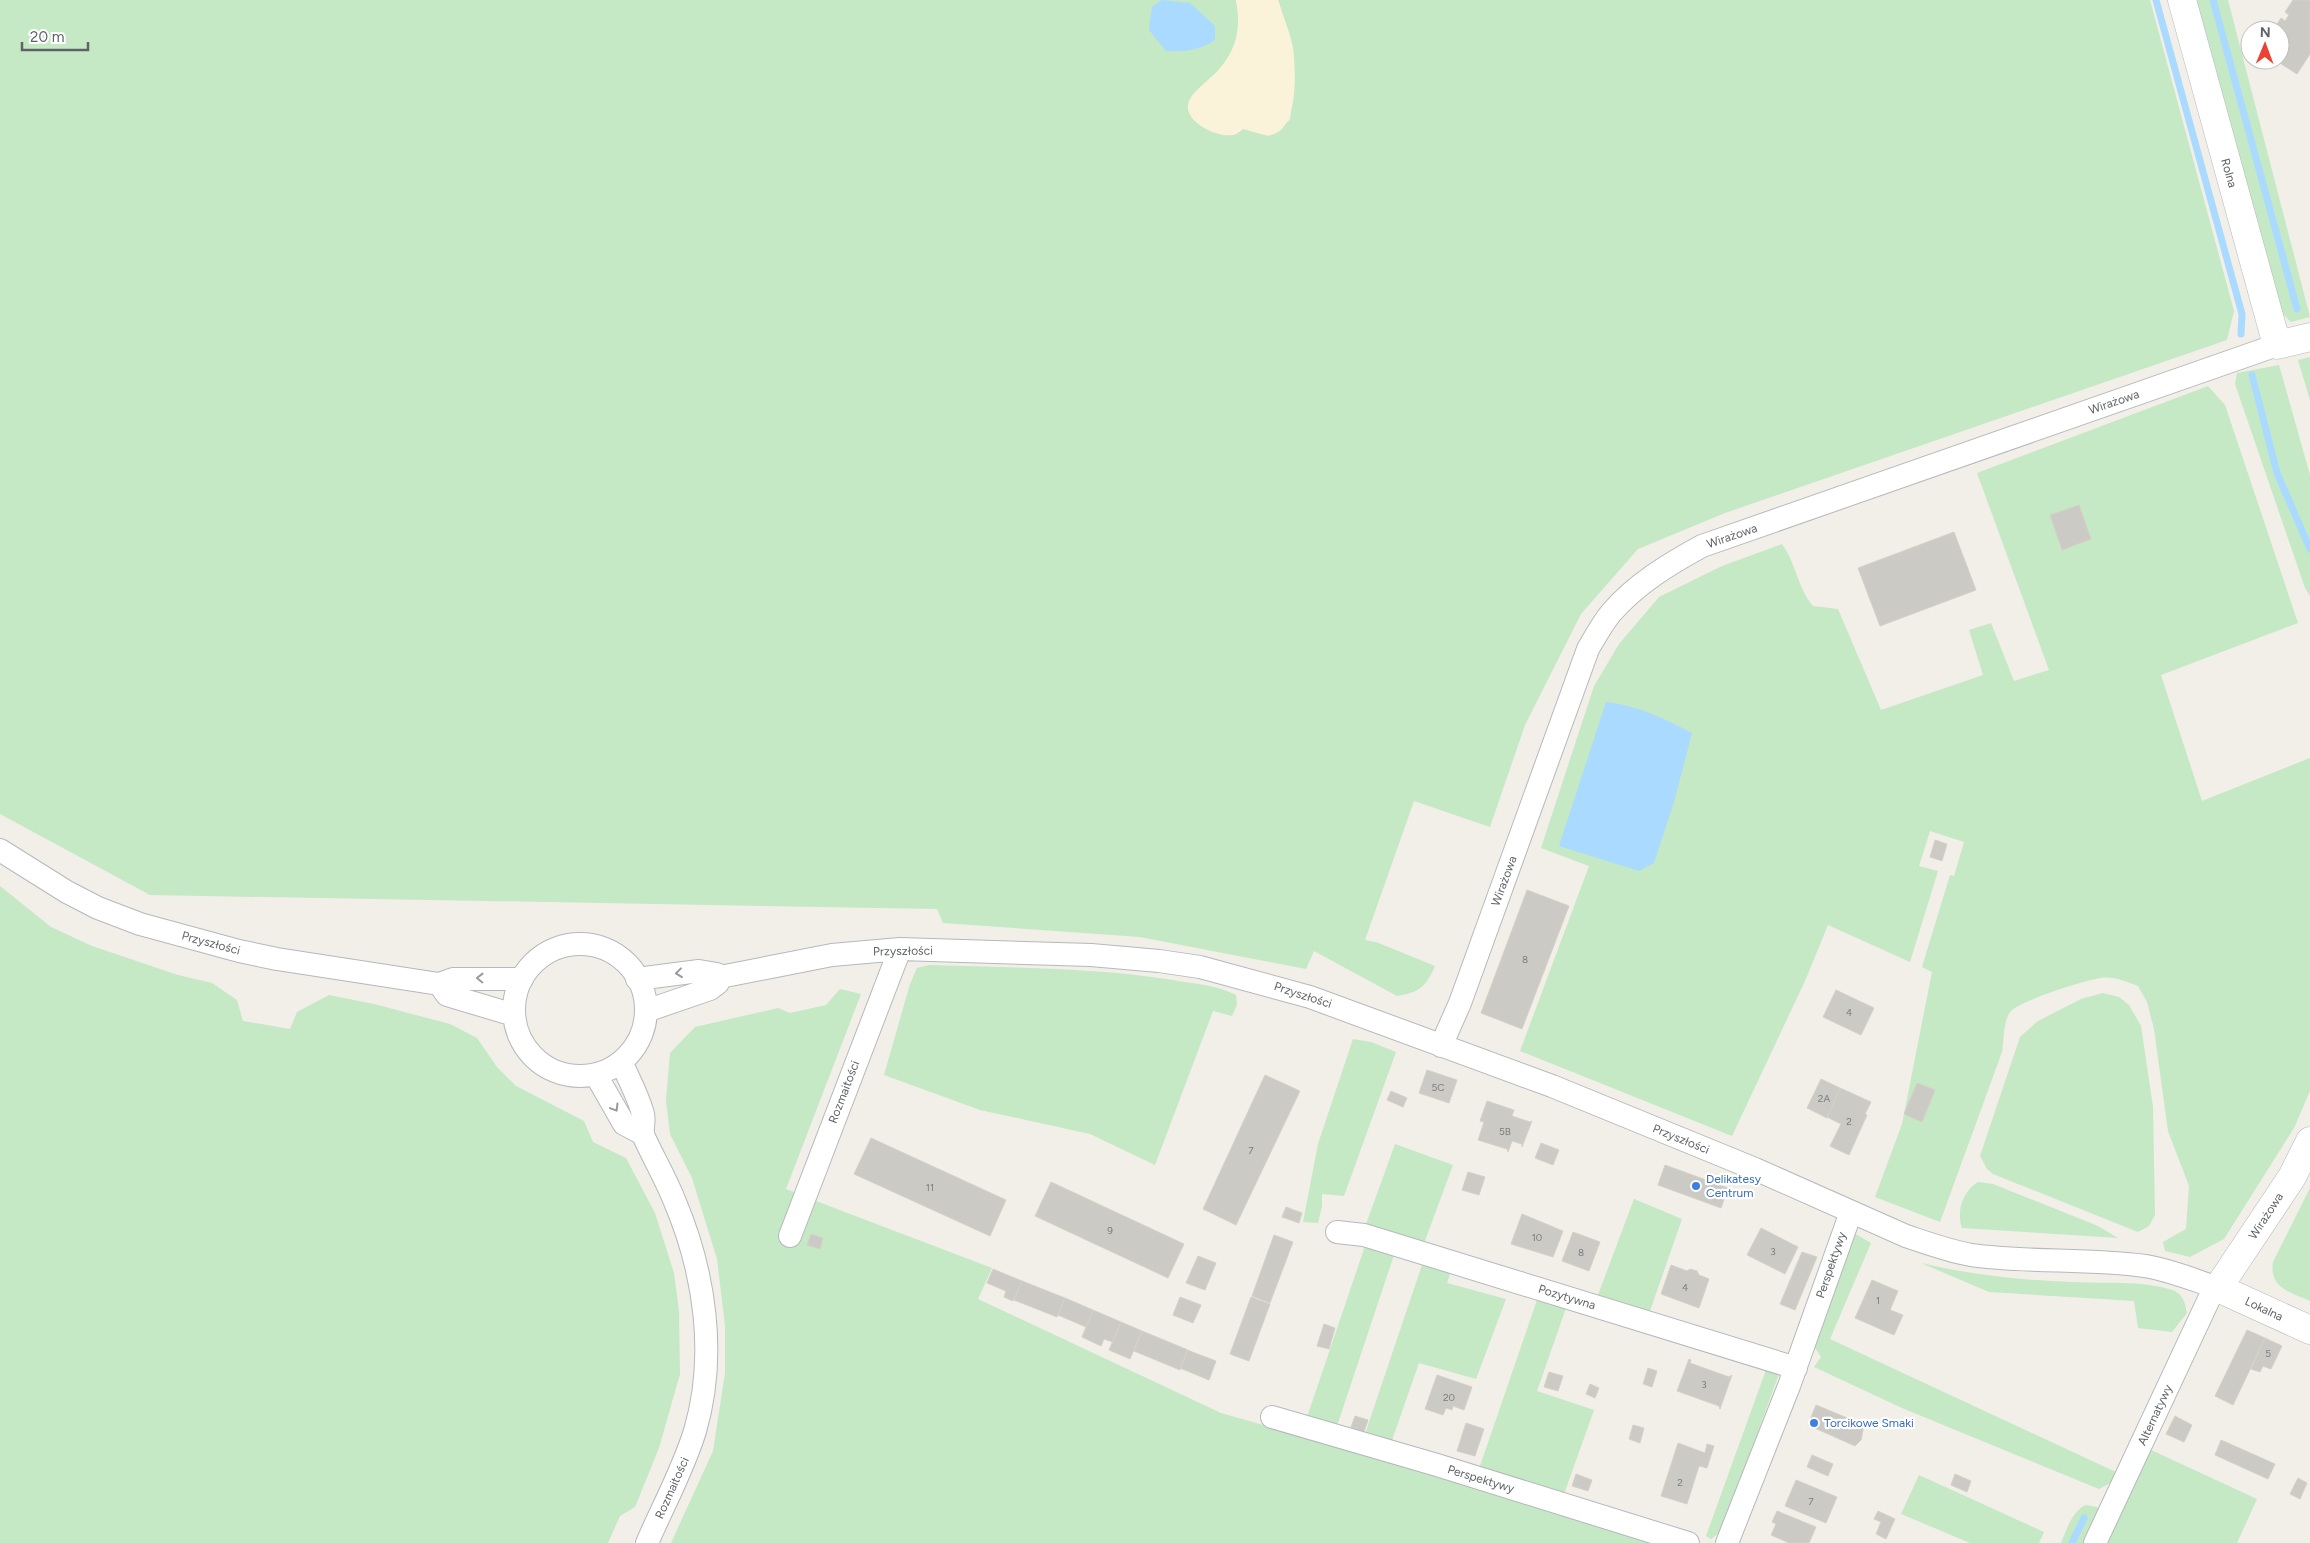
<svg xmlns="http://www.w3.org/2000/svg" width="2310" height="1543" viewBox="0 0 2310 1543" font-family="Figtree,sans-serif">
<style>
.green{fill:#c5e8c5}
.sand{fill:#fbf3d9}
.water{fill:#aadaff}
.lines{fill:none;stroke-linecap:round;stroke-linejoin:round}
.stream{stroke:#aadaff;stroke-width:7}
.building{fill:#cccac5;stroke:#d6d1c6}
.minor-casing{stroke:#b5b8bc;stroke-width:24}
.tertiary-casing{stroke:#b5b8bc;stroke-width:29}
.minor{stroke:#fff;stroke-width:22}
.tertiary{stroke:#fff;stroke-width:28}
.oneway{stroke:#979a9d}
.shop-dot{fill:#3f7fe0;stroke:#fff;stroke-width:2}
.labels{text-anchor:middle;dominant-baseline:central;stroke-width:4.5;stroke-linejoin:round;paint-order:stroke}
.number-label{font-size:10px;fill:#7a7d7f}
.street-label{font-size:12px;fill:#5f6368;stroke:#fff}
.shop-label{font-size:12px;fill:#366cbe;stroke:#fff;text-anchor:start}
</style>
<rect width="100%" height="100%" fill="#f1efe8"/>
<path class="green" d="M0,0h1236c7,36 -1,56 -28,81 -10,8 -18,15 -20,28l46,26 9,-6 26,7 21,-16c6,-50 4,-72 -12,-120h872l84,311 -7,29 -502,173 -87,36 -57,65 -56,111 -35,102 -76,-26 -49,139 11,2 59,24c-10,22 -15,26 -38,30l-83,-45 -8,18 -166,-32 -197,-14 -6,-14 -787,-14 -150,-81z
M2193,0h35l82,317 -19,5 -12,-12z
M2310,357v43l-12,-40z
M2279,365l31,110v121l-5,-8 -70,-204 2,-11z
M2208,386l17,19 73,218 -137,52 41,126 108,-43v333l-16,37 -70,111 -34,18 -25,-6 -2,-9 23,-13 3,-43 -21,-55 -14,-102 -7,-27 -9,-16c-11,-4 -24,-10 -37,-8 -16,2 -79,22 -90,33 -8,9 -7,29 -9,41l-62,170 -65,-25 27,-73 30,-152 -10,-5 28,-92 4,1 10,-34 -34,-11 -11,35 19,5 -28,91 -82,-37 -23,56 -73,155 -212,-85 69,-185 -48,-18 53,-162 25,-42 40,-47 63,-31 60,-22c14,19 16,45 31,62l25,3 43,101 102,-35 -14,-45 22,-7 23,58 35,-11 -72,-197z
M0,886l51,41 41,19 86,29 34,8 25,17 6,21 47,8 7,-17 32,-17 45,9 76,20 27,14 20,29 19,19 68,35 9,21 33,16 29,55 19,60 5,38 1,63 -21,74 -24,59 -15,9 -12,27h-608z
M929,965c82,3 163,2 244,15 22,4 44,5 63,15l1,10 -5,11 -19,-5 -58,154 -65,-31 -110,-24 -96,-35 26,-91 7,-16z
M840,989l21,5 -75,195 11,4 -15,42 18,7 16,-41 176,67 -14,31 243,114 112,32 322,98h-984l42,-92 12,-78v-47l-8,-67 -25,-81 -22,-44 -4,-33 4,-48 25,-26 83,-19 12,5 36,-8z
M2103,993l16,4 10,8 12,21 12,81 2,108 -6,11 -11,6 -145,-58 -6,-5 -7,-13 40,-119 18,-16 43,-22z
M1353,1039l18,3 25,10 -52,144 -22,-2v12l-4,17 -15,-1 15,-78z
M1395,1144l58,21 -30,81 -58,-19z
M1978,1182l15,2 105,42 20,12 -156,-10c-6,-17 1,-37 16,-46z
M2310,1188v113c-20,-9 -41,-13 -37,-39z
M1634,1199l48,20 -32,92 -52,-16z
M1854,1233l17,10 -41,96 288,134 -4,8 -15,8 -197,-81 -88,-41 7,-10 -9,-14z
M1365,1246l29,9 -57,171 -30,-9z
M1423,1262l28,9 -4,12 59,16 -30,80 -57,-16 -28,80 -26,-9z
M1921,1263c50,12 100,17 151,19 32,2 69,-2 100,8 11,3 13,13 15,23l-15,19 -34,-4 -4,-27 -145,-9z
M1538,1297l28,11 -29,83 57,19 -30,84 -85,-25z
M1767,1367l13,4 -58,160 -11,8 -5,-3z
M2149,1449l108,50 -20,44h-132z
M1919,1475l125,57 -5,11h-69l-69,-29z
M2086,1505l11,2 3,5 -14,31h-25c6,-14 11,-32 25,-38z"/>
<path class="sand" d="M1236,0h42c5,16 12,32 15,48 3,22 6,84 -23,87 -7,1 -19,-5 -27,-6 -3,2 -6,5 -10,6 -16,3 -52,-14 -44,-34 4,-9 14,-16 21,-23 25,-22 32,-46 26,-78z"/>
<path class="water" d="M1162,0l28,3 25,23v14c-14,10 -31,12 -49,11l-17,-21 3,-23z
M1606,702c35,5 55,15 86,31l-18,69 -20,61 -15,8 -80,-25z"/>
<g class="lines">
<path class="stream" d="M2156,0l86,314 -1,20
M2213,0l84,309
M2252,375l25,98 33,76
M2072,1543l12,-25"/>
</g>
<path class="building" d="M2293,0h17v54l-13,20 -22,-14h5v-30h-7l8,-12 4,3 4,-6 -4,-3z
M2079,505l12,34 -29,11 -12,-35z
M1954,532l22,58 -96,36 -22,-58z
M1935,840l12,4 -5,17 -12,-4z
M1527,890l42,16 -47,123 -41,-16z
M1836,990l38,18 -13,27 -38,-18z
M1427,1070l30,10 -8,23 -30,-10z
M1265,1075l35,16 -64,134 -33,-16z
M1821,1079l19,9 -13,30 -20,-10z
M1917,1083l18,7 -13,32 -18,-8z
M1840,1088l31,14 -6,12 2,1 -18,40 -19,-9 11,-22 -14,-7z
M1391,1091l16,7 -4,9 -16,-7z
M1487,1101l27,9 -2,6 18,6 2,-1 -10,26v-3l-10,-3 -4,11 -1,-3 -29,-9 6,-18 -4,-1z
M871,1138l135,62 -16,36 -136,-62z
M1541,1143l18,7 -6,15 -18,-7z
M1665,1165l63,23 -7,20 -63,-23z
M1468,1172l17,5 -6,18 -17,-5z
M1051,1182l133,62 -16,34 -133,-62z
M1286,1207l16,6 -3,10 -17,-6z
M1522,1214l41,17 -10,26 -42,-13z
M1761,1228l37,19 -13,27 -38,-19z
M1573,1232l27,10 -11,29 -27,-10z
M811,1234l12,4 -3,11 -13,-4z
M1274,1235l19,7 -23,61 -18,-7z
M1802,1252l15,5 -22,53 -15,-6z
M1198,1256l18,7 -11,27 -19,-7z
M1671,1265l16,6 3,-2 7,2 2,4 10,4 -10,29 -38,-14z
M993,1269l29,12 -9,20 -9,-4 2,-6 -19,-8z
M1872,1280l26,11 -8,19 13,5 -9,20 -39,-17z
M1022,1281l43,17 -8,19 -43,-17z
M1180,1297l21,8 -8,18 -20,-8z
M1251,1297l19,7 -21,57 -19,-7z
M1065,1298l28,12 -7,17 -28,-12z
M1093,1310l28,12 -8,20 -9,-3 -3,7 -19,-9z
M1121,1322l21,9 -12,28 -21,-9z
M1324,1324l11,4 -6,21 -12,-3z
M2247,1330l18,8 -32,67 -18,-9z
M1142,1331l46,19 -8,20 -46,-19z
M2265,1338l17,8 -11,23 -8,-3 -3,6 -9,-3z
M1187,1350l29,11 -7,19 -29,-12z
M1689,1359l2,1 -1,3 39,14 3,-2 -12,34 -1,-3 -42,-15z
M1648,1368l9,3 -5,16 -9,-3z
M1549,1372l14,4 -5,15 -14,-4z
M1437,1375l35,12 -8,23 -11,-4 -1,4 -6,-2 -3,7 -18,-6z
M1590,1384l9,4 -4,10 -9,-4z
M1816,1405l48,20 -3,15 -6,6 -47,-21z
M1355,1416l13,4 -4,12 -13,-5z
M2175,1416l17,9 -8,17 -18,-8z
M1466,1423l18,6 -9,27 -18,-5z
M1633,1425l11,3 -4,15 -11,-4z
M2221,1440l54,24 -7,15 -53,-24z
M1678,1443l27,10 2,-9 7,2 -7,22 -8,-2 -12,38 -26,-8z
M1812,1455l21,9 -5,12 -21,-9z
M1576,1474l16,6 -4,11 -16,-5z
M1955,1474l16,7 -4,11 -16,-7z
M2298,1478l9,5 -7,16 -10,-5z
M1796,1480l41,17 -11,26 -41,-17z
M1777,1511l39,16 -7,16h-20l-18,-8 5,-11 -4,-2z
M1878,1511l17,8 -9,20 -10,-5 5,-12 -7,-3z"/>
<g class="lines">
<g class="minor-casing">
<path id="minor" d="M0,850l67,42 31,16 42,16 99,27 38,8 162,25 14,-5h69
M514 1010a66 66 0 1 1 132 0a66 66 0 1 1-132 0Z
M637,979l62,-8 18,3 3,3 112,-22 68,-6 191,6 68,6 41,6 110,30 242,89 203,83 151,67c21,7 43,15 65,19 58,8 117,3 174,11 25,4 49,14 73,22l-9,11 -114,244
M439,984l8,11 67,20
M646,1011l64,-22 8,-6 2,-6
M1441,1046l19,-43 128,-354c7,-12 14,-25 23,-36 25,-29 58,-49 91,-67l575,-201
M621,1062c8,17 17,34 22,52 2,8 -2,16 1,23 10,22 22,42 31,65 30,71 42,154 20,229 -12,39 -32,75 -48,112
M596,1075l28,49 19,10
M1337,1232l27,3 432,133
M790,1236l110,-287
M1272,1417l165,48 251,78
M1727,1543l62,-157 62,-174"/>
</g>
<g class="tertiary-casing">
<path id="tertiary" d="M2182,0l95,345 33,-8
M2310,1141l-18,36 -74,111 92,42"/>
</g>
<use href="#minor" class="minor"/>
<use href="#tertiary" class="tertiary"/>
</g>
<defs><path id="oneway-chevron" d="M-2-3.5L2.5 0L-2 3.5" fill="none" stroke-width="1.6" stroke-linecap="round" stroke-linejoin="round" transform="scale(1.25)"/></defs>
<g class="oneway">
<use href="#oneway-chevron" transform="translate(679 973) rotate(173)"/>
<use href="#oneway-chevron" transform="translate(480 978) rotate(-179)"/>
<use href="#oneway-chevron" transform="translate(615 1108) rotate(59)"/>
</g>
<g class="shop-dot">
<circle cx="1696" cy="1186" r="5"/>
<circle cx="1814" cy="1423" r="5"/>
</g>
<g class="labels">
<g class="number-label">
<text x="1525" y="959">8</text>
<text x="1849" y="1012">4</text>
<text x="1438" y="1087">5C</text>
<text x="1824" y="1098">2A</text>
<text x="1849" y="1121">2</text>
<text x="1505" y="1131">5B</text>
<text x="1251" y="1150">7</text>
<text x="930" y="1187">11</text>
<text x="1110" y="1230">9</text>
<text x="1537" y="1237">10</text>
<text x="1773" y="1251">3</text>
<text x="1581" y="1252">8</text>
<text x="1685" y="1287">4</text>
<text x="1878" y="1300">1</text>
<text x="2268" y="1353">5</text>
<text x="1704" y="1384">3</text>
<text x="1449" y="1397">20</text>
<text x="1680" y="1482">2</text>
<text x="1811" y="1501">7</text>
</g>
<g class="street-label">
<text transform="translate(2229 173) rotate(74)">Rolna</text>
<text transform="translate(2114 402) rotate(-19)">Wirażowa</text>
<text transform="translate(1732 536) rotate(-19)">Wirażowa</text>
<text transform="translate(1504 881) rotate(-70)">Wirażowa</text>
<text transform="translate(211 943) rotate(15)">Przyszłości</text>
<text transform="translate(903 951) rotate(-1)">Przyszłości</text>
<text transform="translate(1303 995) rotate(18)">Przyszłości</text>
<text transform="translate(844 1092) rotate(-69)">Rozmaitości</text>
<text transform="translate(1681 1139) rotate(22)">Przyszłości</text>
<text transform="translate(2266 1216) rotate(-57)">Wirażowa</text>
<text transform="translate(1831 1265) rotate(-71)">Perspektywy</text>
<text transform="translate(1567 1297) rotate(17)">Pozytywna</text>
<text transform="translate(2264 1309) rotate(25)">Lokalna</text>
<text transform="translate(2155 1415) rotate(-65)">Alternatywy</text>
<text transform="translate(1481 1479) rotate(17)">Perspektywy</text>
<text transform="translate(672 1488) rotate(-66)">Rozmaitości</text>
</g>
<g class="shop-label">
<text x="1706" y="1179">Delikatesy<tspan x="1706" dy="14">Centrum</tspan></text>
<text x="1824" y="1423">Torcikowe Smaki</text>
</g>
</g>
<g transform="translate(2265 45) rotate(1)"><circle r="24" fill="#ffffff" stroke="#bfc1c3"/>
<path d="M0-4L9 19L0 12L-9 19Z" fill="#ea4335"/>
<text y="-8" font-size="14" font-weight="bold" text-anchor="middle" fill="#5f6368">N</text>
</g>
<path d="M22 42v8h66v-8" fill="none" stroke="#5f6368" stroke-width="2.5"/>
<text x="30" y="42" font-size="15" fill="#5f6368" stroke="#ffffff" stroke-width="4" paint-order="stroke">20 m</text>
</svg>
